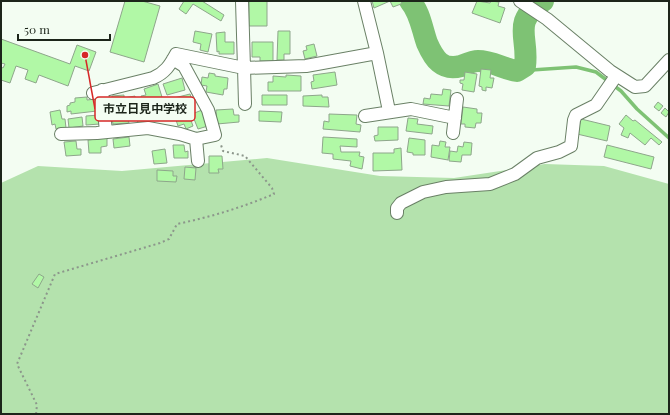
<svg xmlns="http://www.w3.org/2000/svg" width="670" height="415" viewBox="0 0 670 415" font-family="'Playfair Display','Noto Sans JP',serif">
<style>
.green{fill:#b4e2ad}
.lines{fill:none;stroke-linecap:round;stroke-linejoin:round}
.stream{stroke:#7ec274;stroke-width:3.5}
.river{stroke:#7ec274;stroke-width:22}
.building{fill:#b1f8a6;stroke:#8ea68b}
.minor-casing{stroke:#6a8066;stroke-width:14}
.path{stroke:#8c968b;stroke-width:2;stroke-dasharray:2 3;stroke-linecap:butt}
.minor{stroke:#fff;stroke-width:12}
.leader{fill:none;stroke:#d62828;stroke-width:1.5}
.callout-dot{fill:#d62828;stroke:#f3fdf2;stroke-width:1.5}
.callout{fill:#f3fdf2;stroke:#d62828;stroke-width:1.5}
.callout-label{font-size:12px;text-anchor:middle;font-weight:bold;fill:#1c251a}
</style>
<rect width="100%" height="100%" fill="#f3fdf2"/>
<path class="green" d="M267,158l113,18 74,2 91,-14 59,2 65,18v230h-668v-231l37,-17 84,5z"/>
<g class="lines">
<path class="stream" d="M517,71l59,-4 20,5 25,19 16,18 32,29"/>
<path class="river" d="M410,1c10,11 12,28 17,42 7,16 15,28 34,23 5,-2 12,-5 17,-5 14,0 26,8 39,10l8,-5c4,-30 -14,-43 18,-65"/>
</g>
<path class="building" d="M125,1h17l18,5 -16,56 -34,-10z
M184,1h18l22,14 -3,6 -28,-17 -7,10 -7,-5z
M249,1h18v25h-18z
M372,1h27l3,1 -1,2 -8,3 -3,-6 -16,7z
M477,1l13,2 1,-2 8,1 -1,4 7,2 -5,15 -28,-10z
M195,31l17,3 -4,18 -8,-2 1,-6 -8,-2z
M278,31h12v23h-6v6h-7z
M225,32v10h9v12h-15v-3l-2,1 -1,-19z
M1,39l69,25 7,-19 19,7 -7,19 -14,-5 -7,20 -29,-11 -3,8 -11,-4 3,-9 -12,-4 -6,17 -9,-3v-13l2,1 2,-4 -4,-1z
M252,42h21v19h-13v-4h-8z
M314,44l3,12 -12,3 -2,-8 4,-1 -1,-4z
M481,69l10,1 -1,8h4l-2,10 -6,-1v4l-4,-1v-3l-3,-1z
M335,72l2,13 -25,4 -1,-7 3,-1 -1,-6z
M465,72l12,2 -3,18 -12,-2 1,-6 -3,-1v-3h4z
M209,73l6,1v2l13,2 -1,11h-3l-1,6 -17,-3 1,-6 -6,-1 1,-8 6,1z
M286,75l15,1v15h-33v-9h5v-6l13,1z
M182,78l3,12 -18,5 -4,-11z
M158,84l4,13 -19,6 -2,-7 5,-1 -2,-6z
M443,89l8,1 -2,16 -26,-2 1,-6 6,1 1,-5 11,1z
M190,94l4,13 -16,5 -4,-14z
M124,95v3l11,-2 1,8 -23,2 -1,-10z
M262,95h25v10h-25z
M322,95v2h6l1,10 -26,-1v-10z
M87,97v3l9,-1 1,12 -26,3v-3l-4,1v-6l3,-1v-2l5,-1v-4z
M658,102l5,4 -4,5 -5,-4z
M150,106l3,13 -15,4 -3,-13z
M463,107l14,2v4h5l-1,10h-5l-1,5 -10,-1v-3h-4z
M665,108l4,4 -3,5 -5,-4z
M233,109l1,6h5v7l-22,2 -1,-14z
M60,110l2,9h3l1,9 -10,1 -1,-5 -3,1 -2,-13z
M202,110l6,16 -10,3 -6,-15z
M126,111l3,12 -16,1 -2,-11z
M259,111l23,1 -1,10 -22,-1z
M329,114l28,1 -1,9 5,1 -1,7 -37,-3 1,-8 5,1z
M99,115l1,9 -14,1v-9z
M189,115l4,11 -7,3 -2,-5 -6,2 -2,-6z
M626,115l7,6 2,-1 27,22 -3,3 -8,-7 -6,7 -15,-12 -2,5 -7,-3 3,-7 -5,-4z
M82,117l1,9 -14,2 -1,-9z
M408,118l10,1 -1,5 16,2 -1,8 -26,-3z
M581,119l29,7 -3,15 -30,-7z
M378,127h20v13l-23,1 -1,-5 4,-1z
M129,137l1,9 -16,2 -1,-9z
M323,137l34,2v8l-17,-1 1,6h19l-1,4 5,1 -2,12 -12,-3 1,-5 -18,-2v-5l-11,-1z
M107,138v8l-6,1v6h-12l-1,-13z
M409,138l16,2v15h-12v-2l-6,-1z
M76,141l1,8h4v6l-15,1 -2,-14z
M440,141l6,1 -1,5h5l-2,13 -17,-3 1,-12 7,1z
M464,142l8,1 -1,12h-9l-1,7 -12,-1 1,-10 7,1 1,-6 5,1z
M173,145h11l1,7 3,-1v7h-14z
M607,145l47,12 -3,12 -47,-12z
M401,148l1,22 -29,1v-18h21v-4z
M165,149l2,14 -13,1 -2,-13z
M209,156h13l1,13h-5l1,4h-10z
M185,167l11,1 -1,12 -11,-1z
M157,170l16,1v5h4l-1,6 -19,-1z
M39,274l5,3 -6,11 -6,-4z"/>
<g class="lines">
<g class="minor-casing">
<path id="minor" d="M242,1l2,67 62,-2 71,-13 -13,-52
M520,1l27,18 63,52 25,16 10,-1 24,-26
M377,53l12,58
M102,90l4,42
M93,93l60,-15c12,-5 17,-13 23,-24l68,14 1,36
M365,116l46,-7 44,9
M453,133l4,-34
M61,134l36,-1 51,-5 32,6 16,5 19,-4 -7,-25 -24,-44 -11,-7
M196,139l2,22
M397,213v-5l4,-5 22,-11 23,-5 44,-3 25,-10 22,-16 22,-6 12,-6 3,-26 2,-5 20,-10 20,-29"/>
</g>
<path class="path" d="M36,414l1,-9 -20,-41 38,-90 105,-31 9,-4 8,-15c34,-7 66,-17 97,-30l-2,-6 -27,-32 -22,-5 -2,-6"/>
<use href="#minor" class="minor"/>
</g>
<path class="leader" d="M85 55L95 109"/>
<circle class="callout-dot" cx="85" cy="55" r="4"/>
<rect class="callout" x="95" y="97" width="100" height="24" rx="4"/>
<g class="callout-label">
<text x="145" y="113">市立日見中学校</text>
</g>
<rect width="670" height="415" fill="none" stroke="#1c251a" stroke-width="4"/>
<path d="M18 34v6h92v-6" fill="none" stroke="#1c251a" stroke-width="2"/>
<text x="24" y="34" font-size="12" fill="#1c251a" stroke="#f3fdf2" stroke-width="3" paint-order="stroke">50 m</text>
</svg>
